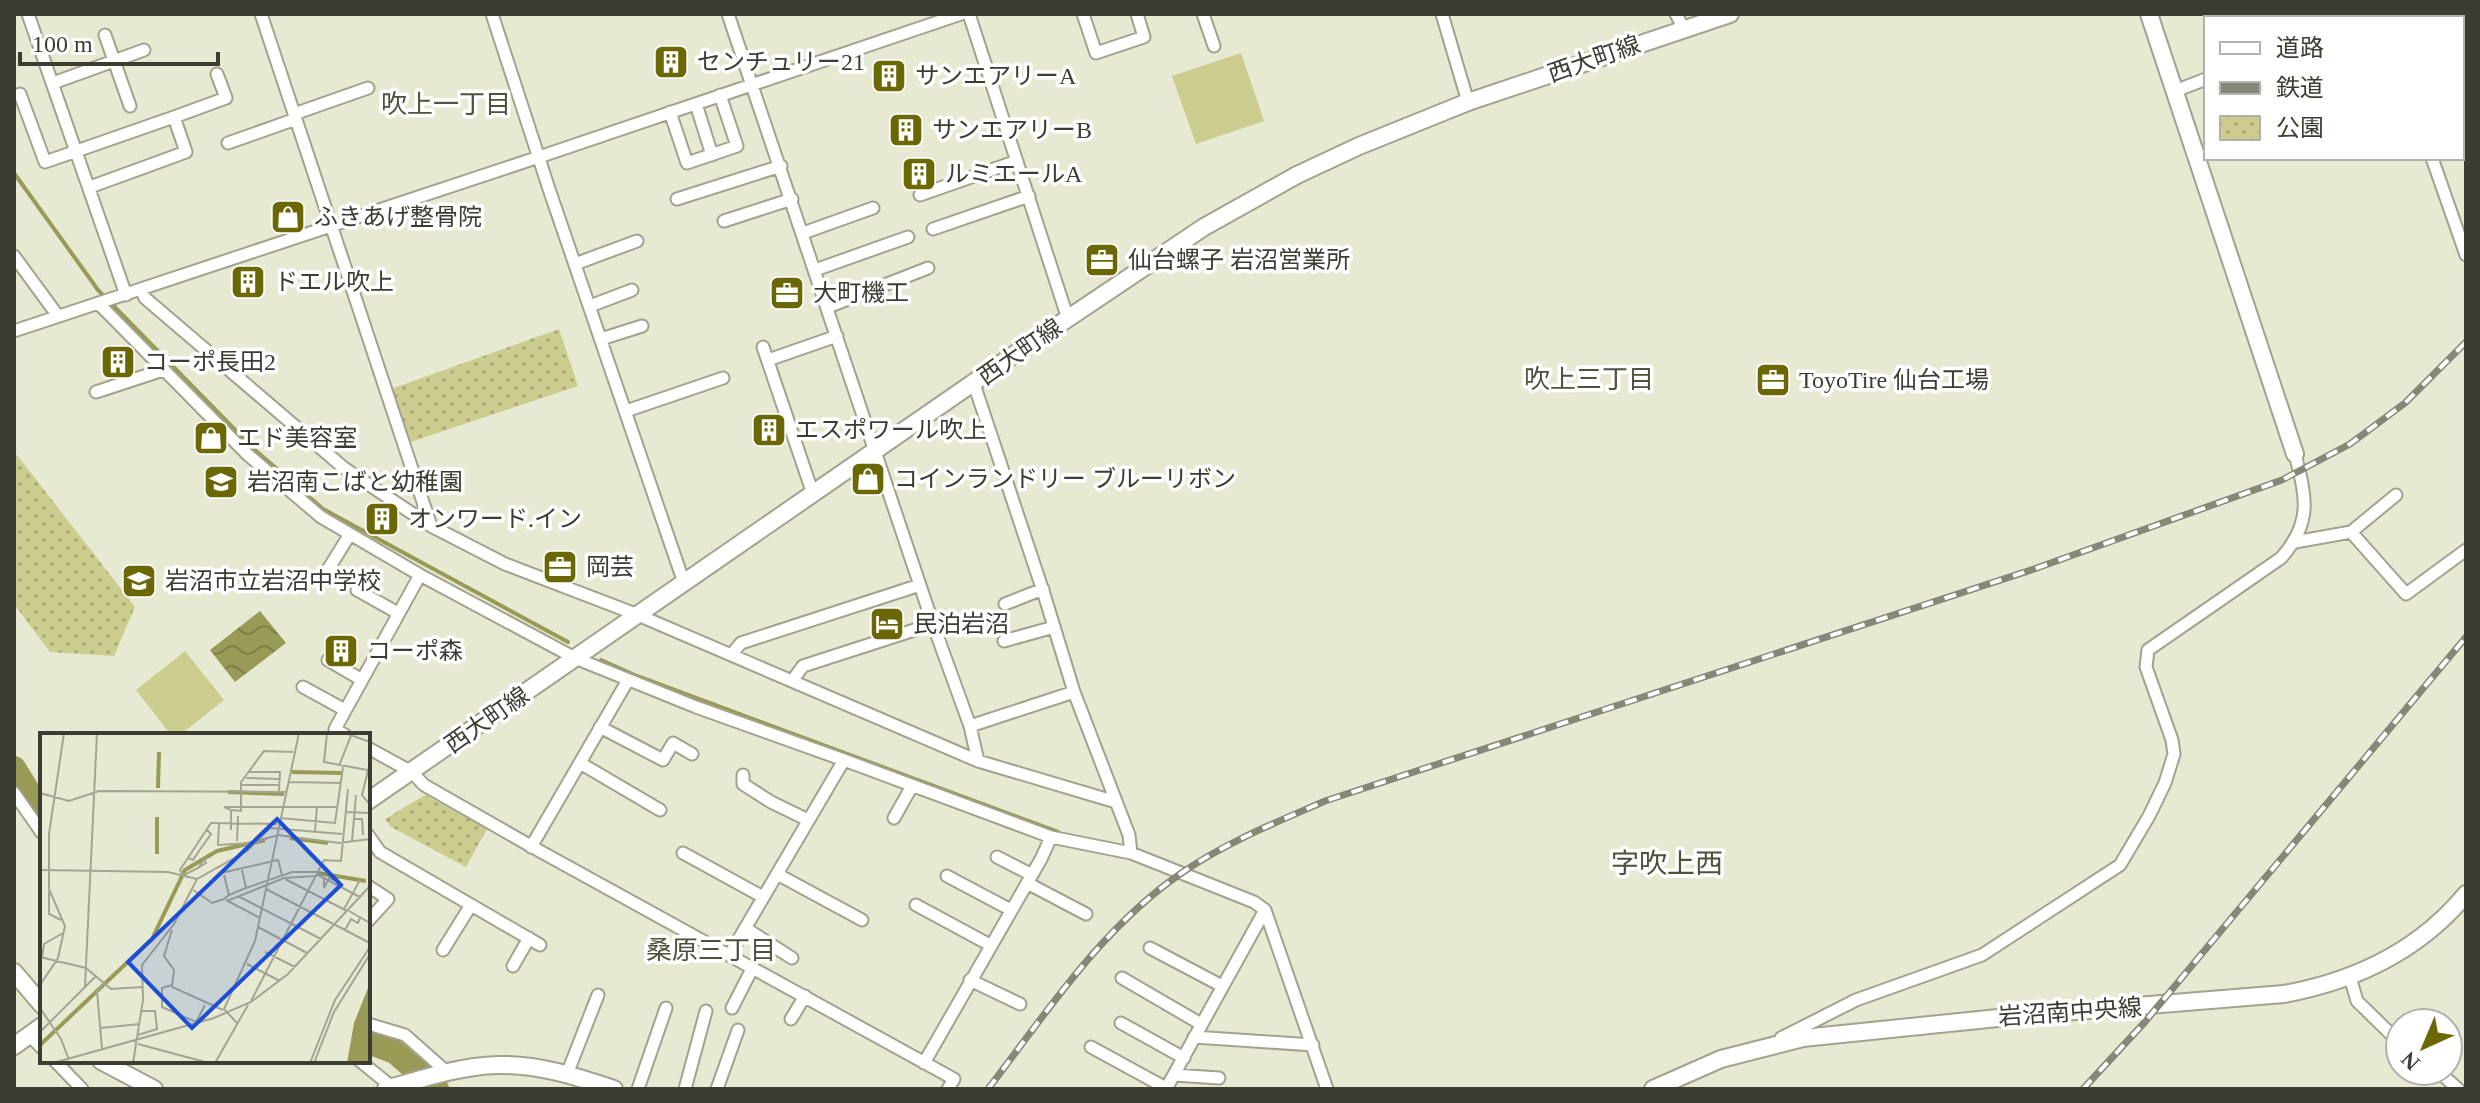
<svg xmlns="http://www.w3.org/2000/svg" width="2480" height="1103" viewBox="0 0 2480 1103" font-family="'Times New Roman','Noto Sans JP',serif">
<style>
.grass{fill:#cccc8f}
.park{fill:url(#park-dots)}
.water{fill:url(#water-waves)}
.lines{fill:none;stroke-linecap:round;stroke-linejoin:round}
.stream{stroke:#9a9a57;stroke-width:4}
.river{stroke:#9a9a57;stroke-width:24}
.street-casing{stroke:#a2a28d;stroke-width:15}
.secondary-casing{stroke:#a2a28d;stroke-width:20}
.highway-casing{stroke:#858320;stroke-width:24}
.street{stroke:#fff;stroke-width:11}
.secondary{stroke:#fff;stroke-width:16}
.highway{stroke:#aca916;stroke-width:20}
.rail-casing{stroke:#868778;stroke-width:7}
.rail{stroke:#fff;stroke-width:4;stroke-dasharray:12;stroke-linecap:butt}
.labels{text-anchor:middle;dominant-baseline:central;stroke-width:7;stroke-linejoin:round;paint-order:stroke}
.street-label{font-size:24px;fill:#3c3c33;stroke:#fff}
.poi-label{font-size:24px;fill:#3c3c33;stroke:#fff;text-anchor:start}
.neighbourhood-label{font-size:26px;fill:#50503d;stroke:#fff}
.quarter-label{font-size:28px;fill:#50503d;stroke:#fff}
.inset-river{fill:none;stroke:#9a9a57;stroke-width:4}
.inset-road{fill:none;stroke:#a3a492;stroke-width:2}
.view{fill:#1d4ed8;fill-opacity:0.15;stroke:#1d4ed8;stroke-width:4}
.inset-edge{fill:none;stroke:#3c3c33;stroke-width:4}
</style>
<defs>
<pattern id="park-dots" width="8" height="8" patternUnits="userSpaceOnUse" patternTransform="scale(2)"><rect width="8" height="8" fill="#cccc8f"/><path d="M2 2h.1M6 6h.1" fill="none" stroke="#a7a775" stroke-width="1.8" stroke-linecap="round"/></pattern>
<pattern id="water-waves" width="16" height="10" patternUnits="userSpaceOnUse" patternTransform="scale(2)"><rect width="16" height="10" fill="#9a9a57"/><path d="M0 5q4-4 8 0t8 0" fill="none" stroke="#7f7f49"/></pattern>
</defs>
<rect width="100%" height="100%" fill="#e8e9d2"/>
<path class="grass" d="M1241,53l23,68 -68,23 -24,-68z
M185,651l39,49 -44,35h-9l-35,-45z"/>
<path class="park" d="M559,329l19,57 -167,56 -20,-53z
M17,455l118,152 -21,49 -64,-4 -36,-48v-147z
M425,795l62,34 -21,38 -75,-40 -6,-8z"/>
<path class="water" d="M260,611l26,32 -51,39 -25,-32z"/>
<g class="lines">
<path class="stream" d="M14,173l84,117 157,160 68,59 245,133
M601,660l36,16 421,156"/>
<path class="river" d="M14,768l28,45
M368,1042l27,10 42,37"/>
<g class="street-casing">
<path id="street" d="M28,14l98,281
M261,14l170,512
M492,14l57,175 135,394
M728,14l205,610 37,102 8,35
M969,14l99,305
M1083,14l13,39 48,-16 -7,-23
M1203,14l11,32
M1442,14l26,88
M1676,14l8,15
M105,35l25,71
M53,83l91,-33
M2175,91l31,-12
M20,94l25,68 129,-45 12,35 -96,35
M696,104l16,51
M670,112l17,51 50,-17 -17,-51
M294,114l74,-26
M174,117l52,-19 -9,-24
M228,143l68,-24
M2432,158l34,97
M920,195l97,-34
M677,199l104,-33
M724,221l68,-22
M933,229l96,-33
M803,233l70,-25
M14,256l44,60
M575,264l62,-23
M815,270l93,-33
M141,289l4,9 199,170 87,58 74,38 133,51 340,146 138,41
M98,303l149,151 74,63 99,58 155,83 121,49 148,53
M590,306l42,-16
M828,307l100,-39
M14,331l525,-174 422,-143
M601,339l41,-13
M763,347l50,147
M768,360l69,-24
M974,384l70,210 30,98 55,143 2,18
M96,392l67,-22
M626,411l97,-33
M2351,532l45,-37
M2295,542l56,-10 55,62 60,-44
M321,581l29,-47
M357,590l41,23
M1005,604l38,-15
M1004,641l50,-14
M731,655l10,-12 179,-58
M328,660l34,20
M792,681l11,-15 130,-42
M303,687l42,23
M970,726l104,-34
M600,727l63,33 10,-17 19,11
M345,735l-10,-6 85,-154
M368,748l44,24 12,13 112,64 418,230 -6,10
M580,763l80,47
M743,775v9l28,18 37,18
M14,793l28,40
M894,818l18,-32
M368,835l12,17 160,93
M531,847l97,-167
M683,853l80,44
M997,857l35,18
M777,874l85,46
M947,876l64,34
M1027,883l59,31
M368,886l20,13 -20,22
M916,905l74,40
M745,928l47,30
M1150,948l72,38
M443,950l28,-45
M730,954l114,-194 207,77
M513,966l16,-28
M2350,977l7,24 43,42
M1122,978l79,46
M970,980l50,24
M732,1008l21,-41
M791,1019l14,-23
M1121,1023l63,35
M368,1024l37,11 43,38
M29,1035l13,13
M1194,1037l119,8
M1781,1038l75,-38 126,-45 138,-90 29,-49 16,-33 9,-29 -2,-14 -26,-73 2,-17 133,-92c32,-36 25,-61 14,-104
M1091,1047l75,41
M55,1061l27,28
M360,1061l32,26
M924,1063l117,-204 10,-22 80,16 123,49 11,8 62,179
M2438,1071l20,18
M567,1074l31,-79
M1174,1075l45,3
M638,1089l28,-81
M685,1089l21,-78
M717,1089l21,-59
M1166,1089l99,-179"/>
</g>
<g class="secondary-casing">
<path id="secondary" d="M2149,14l146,440
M368,801l641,-443 195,-131 93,-52 62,-29 109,-44 262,-88
M14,972l28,33
M14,1046l28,-20
M101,1061l53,28
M386,1089c35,-10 74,-23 111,-24 41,-1 78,11 117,24
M1653,1089l68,-30 82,-21 224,-23 257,-21c71,-13 135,-43 182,-100"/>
</g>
<g class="highway-casing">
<path id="highway" d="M2415,14l8,4
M2454,14l7,4
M2462,40l4,2"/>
</g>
<use href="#street" class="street"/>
<use href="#secondary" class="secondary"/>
<use href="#highway" class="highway"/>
<g class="rail-casing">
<path id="rail" d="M988,1089c59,-77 114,-162 195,-217 44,-30 94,-50 142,-71l709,-232 248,-89 68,-36 55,-41 61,-61
M2083,1089l61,-66 322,-386"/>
</g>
<use href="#rail" class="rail"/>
</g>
<defs>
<g id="building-square" transform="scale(1.8)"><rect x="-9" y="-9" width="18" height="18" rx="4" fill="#6b6803" stroke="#fff"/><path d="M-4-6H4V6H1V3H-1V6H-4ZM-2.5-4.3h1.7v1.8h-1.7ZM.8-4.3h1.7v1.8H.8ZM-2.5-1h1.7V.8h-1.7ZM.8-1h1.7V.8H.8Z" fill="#fff"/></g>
<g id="shop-square" transform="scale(1.8)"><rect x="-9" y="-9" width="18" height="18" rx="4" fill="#6b6803" stroke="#fff"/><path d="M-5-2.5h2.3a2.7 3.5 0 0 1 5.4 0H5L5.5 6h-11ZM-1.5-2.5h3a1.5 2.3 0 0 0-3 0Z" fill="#fff"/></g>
<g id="office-square" transform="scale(1.8)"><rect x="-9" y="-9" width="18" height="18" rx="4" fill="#6b6803" stroke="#fff"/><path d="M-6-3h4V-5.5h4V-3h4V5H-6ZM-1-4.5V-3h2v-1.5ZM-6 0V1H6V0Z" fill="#fff"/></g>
<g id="school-square" transform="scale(1.8)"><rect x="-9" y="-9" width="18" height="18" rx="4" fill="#6b6803" stroke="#fff"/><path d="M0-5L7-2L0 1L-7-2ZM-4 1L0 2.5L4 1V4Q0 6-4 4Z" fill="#fff"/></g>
<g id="hotel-square" transform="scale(1.8)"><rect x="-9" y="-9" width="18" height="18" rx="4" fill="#6b6803" stroke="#fff"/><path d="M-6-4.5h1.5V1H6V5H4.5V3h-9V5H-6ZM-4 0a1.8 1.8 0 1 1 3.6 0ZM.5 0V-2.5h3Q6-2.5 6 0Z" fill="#fff"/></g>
</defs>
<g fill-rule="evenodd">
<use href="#building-square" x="671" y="62"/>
<use href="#building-square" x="889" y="76"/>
<use href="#building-square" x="906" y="130"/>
<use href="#building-square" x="919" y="174"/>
<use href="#shop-square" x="288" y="217"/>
<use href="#office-square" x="1102" y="260"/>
<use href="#building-square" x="248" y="282"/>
<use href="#office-square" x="787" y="293"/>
<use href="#building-square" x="118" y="362"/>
<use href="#office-square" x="1773" y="380"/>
<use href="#building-square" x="769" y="430"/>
<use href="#shop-square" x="211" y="438"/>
<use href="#shop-square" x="868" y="479"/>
<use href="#school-square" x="221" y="482"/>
<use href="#building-square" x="382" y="519"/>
<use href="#office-square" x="560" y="567"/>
<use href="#school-square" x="139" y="581"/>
<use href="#hotel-square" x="887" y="624"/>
<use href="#building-square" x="341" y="651"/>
</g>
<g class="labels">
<g class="street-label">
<text transform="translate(1594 59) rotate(-19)">西大町線</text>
<text transform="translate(1020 352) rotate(-35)">西大町線</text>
<text transform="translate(487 720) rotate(-35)">西大町線</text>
<text transform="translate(2070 1012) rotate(-4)">岩沼南中央線</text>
</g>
<g class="poi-label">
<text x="697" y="62">センチュリー21</text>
<text x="915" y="76">サンエアリーA</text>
<text x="932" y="130">サンエアリーB</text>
<text x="945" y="174">ルミエールA</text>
<text x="314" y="217">ふきあげ整骨院</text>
<text x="1128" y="260">仙台螺子 岩沼営業所</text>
<text x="274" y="282">ドエル吹上</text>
<text x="813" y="293">大町機工</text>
<text x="144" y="362">コーポ長田2</text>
<text x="1799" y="380">ToyoTire 仙台工場</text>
<text x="795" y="430">エスポワール吹上</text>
<text x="237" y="438">エド美容室</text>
<text x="894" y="479">コインランドリー ブルーリボン</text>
<text x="247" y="482">岩沼南こばと幼稚園</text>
<text x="408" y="519">オンワード.イン</text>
<text x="586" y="567">岡芸</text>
<text x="165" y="581">岩沼市立岩沼中学校</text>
<text x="913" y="624">民泊岩沼</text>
<text x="367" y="651">コーポ森</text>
</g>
<g class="neighbourhood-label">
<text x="446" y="104">吹上一丁目</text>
<text x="1589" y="379">吹上三丁目</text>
<text x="711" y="950">桑原三丁目</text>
</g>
<g class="quarter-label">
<text x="1667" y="863">字吹上西</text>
</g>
</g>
<g transform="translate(40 733)">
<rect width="330" height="330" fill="#e8e9d2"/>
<path d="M330,250v80h-23l7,-40z" fill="#9a9a57"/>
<path class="inset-river" d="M252,39l50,1M118,55l1,-36M188,59l56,2M250,105l38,5M117,121v-37M278,140l48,8M0,312l112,-106 33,-69 32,-19 48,-11"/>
<path class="inset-road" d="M287,0l-3,29 43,8M305,0l25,9M330,29l-8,33 8,10M299,33l13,-33M209,39h31l-1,19M206,45l34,1M248,49l53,1M202,52h37M0,60l29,8 30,-10 187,1M191,77l-7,-3h112M305,79l25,1M240,85l55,5 8,-56M314,86h8l1,16M191,97v-20l10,1v-29l23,-31 29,1M275,98l2,-25M197,108l1,-25M215,109l23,-7 61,8 31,-4M312,109l4,-47M212,110l-34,2 1,-22 58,1M148,125l5,2 6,-9 12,-17 -4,-4M0,137l128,2 29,7M181,140l57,-13 4,15M276,141l44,23M144,142l14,-7 8,-5 -2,-3 -6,8M144,144l-4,-7 31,-47h8M245,146l62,32M284,146v9l5,-10 5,2M206,155l46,-16h25M226,156l104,54M153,157l19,13 12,-4 5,-4 -5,-20M9,158v23l12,6M189,162l17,-7 -4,-18M198,163l83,43M186,167l34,18M187,168l57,-23 32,-2M304,176l16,-29M309,178l21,12M218,194l49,26M132,197l-8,26 10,14 -2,17 51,23M305,197l6,-11 7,4 2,-5M225,219l30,15M0,224l46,11 25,21 32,-2M2,225l2,-14 19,-11M207,231l33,17M0,252l18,-27 7,-32 -16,-37v-55l15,-101M132,252l-10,3v19l34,15 9,-17M45,253l12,-253M211,268l73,-141 17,1 7,-72M0,275l21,31 8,21M198,291l-14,-15 31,-68 44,-208M60,295l40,-4M0,299l56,-56M98,302l19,-6 -2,-18h-13M98,311l71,19M62,316l-5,-58 7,-8M13,330l161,-45 37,-16 37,-28 82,-88M93,330l10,-63 -1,-35 32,-41 23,-45 50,-28 23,-23 72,6M175,330l33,-58M270,330l25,-63 35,-53M274,330l20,-51 36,-58"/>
<path class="view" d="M237,86l64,66 -149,143 -64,-66z"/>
<rect width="330" height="330" class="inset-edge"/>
</g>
<rect width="2480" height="1103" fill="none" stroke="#3c3c33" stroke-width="32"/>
<rect x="2204" y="16" width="260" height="144" fill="#ffffff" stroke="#b1b1ad" stroke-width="2"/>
<rect x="2220" y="42" width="40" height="12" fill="#ffffff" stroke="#b1b1ad" stroke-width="2"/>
<text x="2276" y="56" font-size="24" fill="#3c3c33">道路</text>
<rect x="2220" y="82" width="40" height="12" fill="#868778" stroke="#b1b1ad" stroke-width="2"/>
<text x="2276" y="96" font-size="24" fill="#3c3c33">鉄道</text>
<rect x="2220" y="116" width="40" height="24" fill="url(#park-dots)" stroke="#b1b1ad" stroke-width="2"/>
<text x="2276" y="136" font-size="24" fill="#3c3c33">公園</text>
<g transform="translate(2424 1047) rotate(224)"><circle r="38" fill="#ffffff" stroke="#b1b1ad" stroke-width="2"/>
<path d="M0-6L14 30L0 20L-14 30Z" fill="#6b6803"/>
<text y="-12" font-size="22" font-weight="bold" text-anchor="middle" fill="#3c3c33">N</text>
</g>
<path d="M20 52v12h198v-12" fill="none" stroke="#3c3c33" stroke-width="4"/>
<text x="32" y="52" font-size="24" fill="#3c3c33" stroke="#ffffff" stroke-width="6" paint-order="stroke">100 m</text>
</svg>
